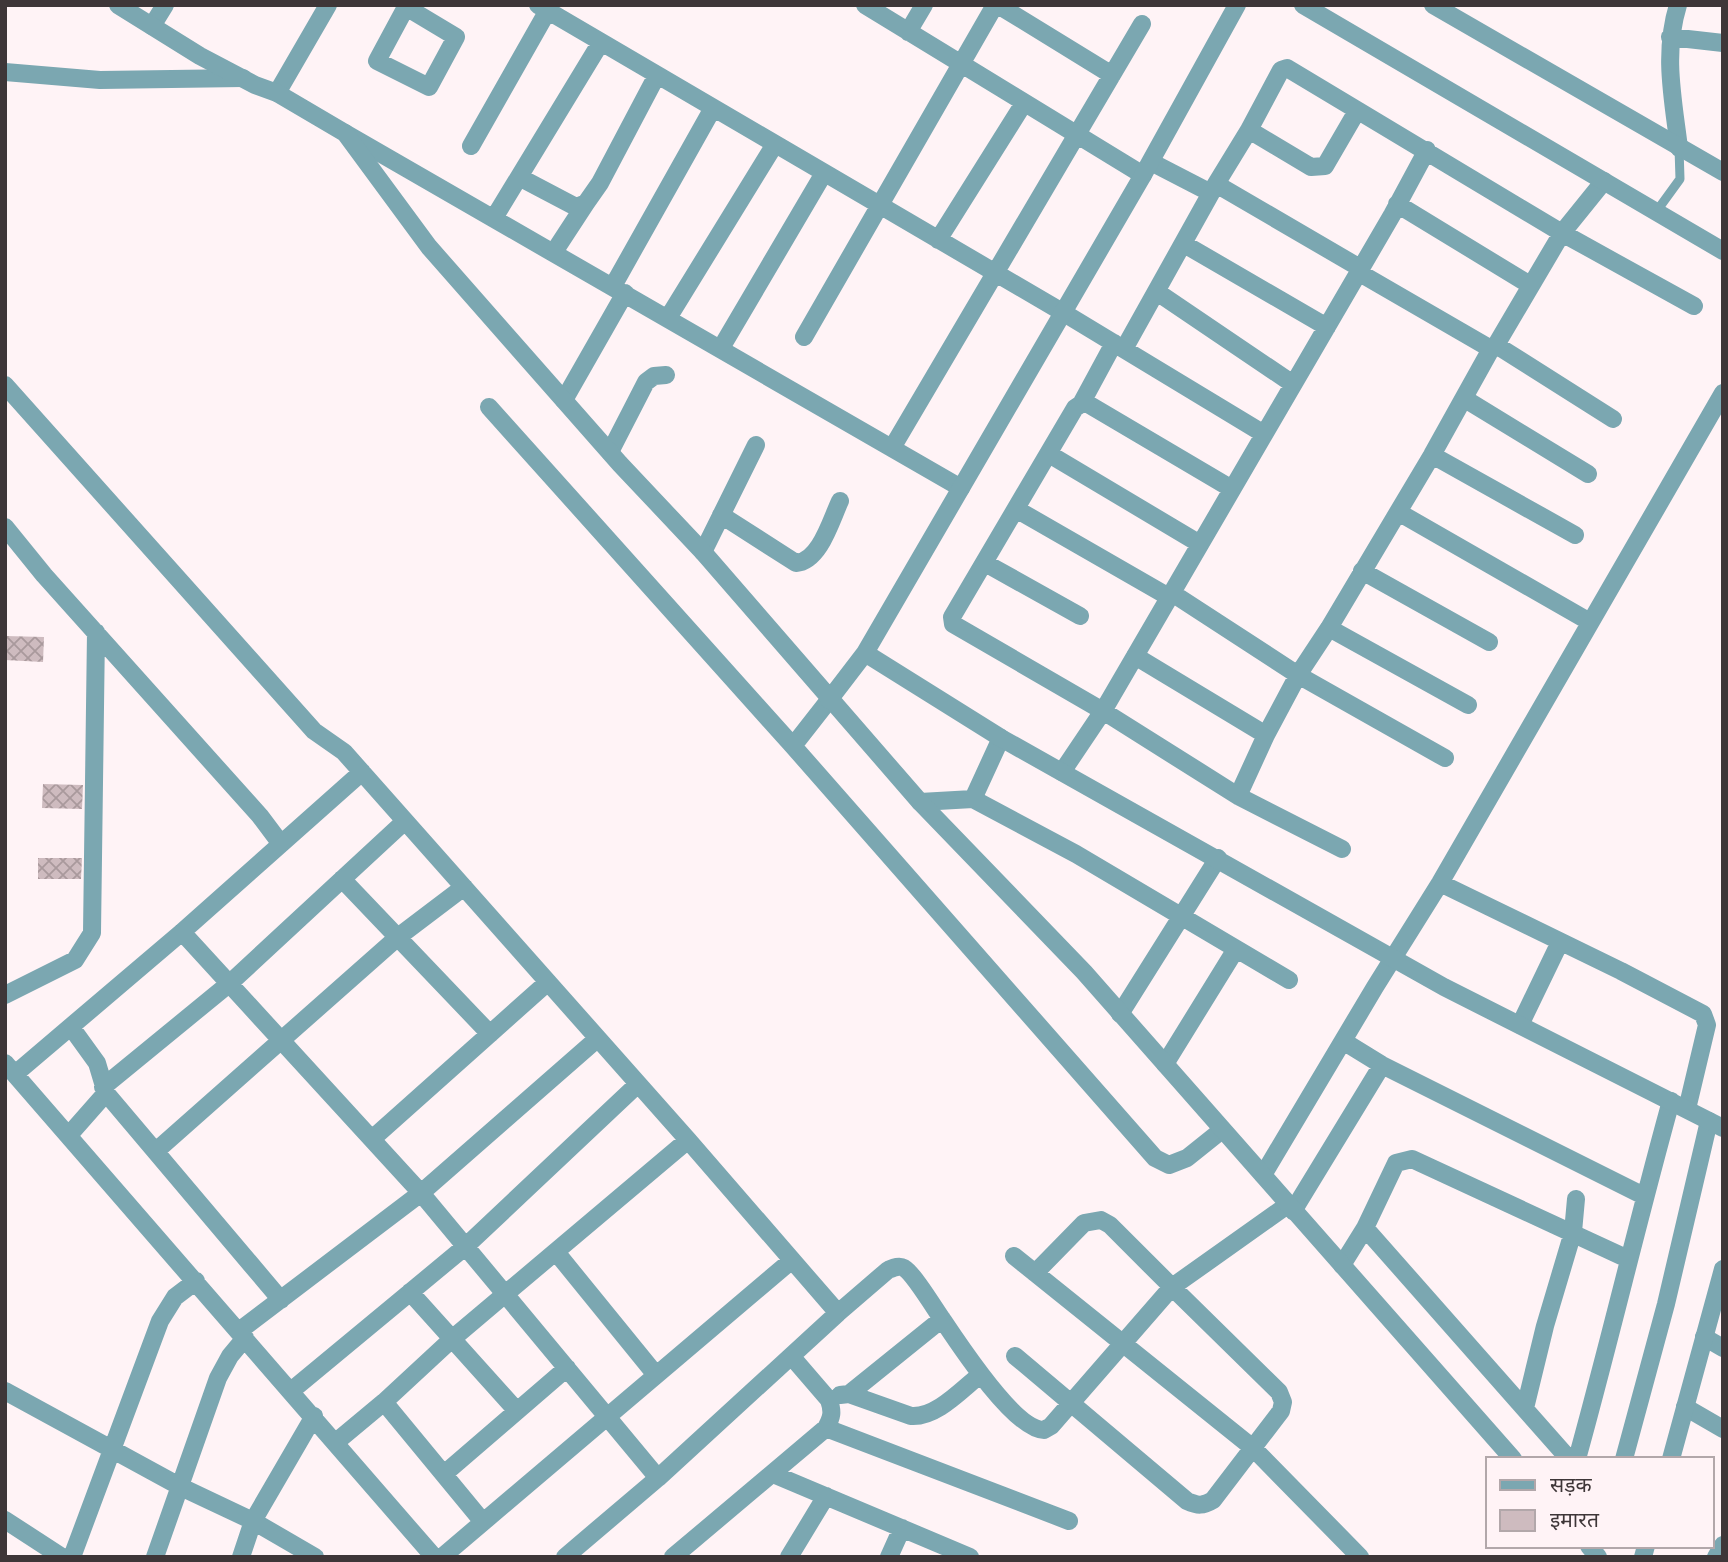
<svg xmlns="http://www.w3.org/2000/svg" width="1728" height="1562" viewBox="0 0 1728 1562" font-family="Georgia,'Noto Sans Devanagari',serif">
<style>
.building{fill:url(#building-cross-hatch)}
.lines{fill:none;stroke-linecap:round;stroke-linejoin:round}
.service{stroke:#7ba7b1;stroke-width:9}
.minor{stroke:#7ba7b1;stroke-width:18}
.tertiary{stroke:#7ba7b1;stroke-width:18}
</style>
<defs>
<pattern id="building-cross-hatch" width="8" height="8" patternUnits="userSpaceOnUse" patternTransform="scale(1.75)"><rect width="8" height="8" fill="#cebbbf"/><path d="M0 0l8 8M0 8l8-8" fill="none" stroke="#a9999c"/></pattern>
</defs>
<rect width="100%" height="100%" fill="#fff3f6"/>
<path class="building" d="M5,636l39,1 -1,25 -38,-2z
M43,784l40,1 -1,24 -40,-1z
M38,858h44l-1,21h-43z"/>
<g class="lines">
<path class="service" d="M1656,212l24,-33 -1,-31"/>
<path class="minor" d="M538,5l526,308 200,121
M865,5l278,170
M998,5l114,70
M1678,5c-15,49 -5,93 1,143
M406,7l50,30 -27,50 -52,-26 1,-2 28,-52 1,-2
M152,26l13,-21
M908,32l16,-27
M1670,37l53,6
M5,72l95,8 143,-2
M277,93l51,-88
M1249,130l62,37 14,-1 32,-55
M345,133l616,355
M471,146l80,-141
M1151,162l60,31
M519,177l57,30 10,-4 14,-20 57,-108
M1216,184l144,84
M1397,204l133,81
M494,218l107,-176
M938,240l86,-137
M1184,244l143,83
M554,252l32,-49
M1358,272l133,77
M613,286l100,-178
M1157,292l136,92
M668,318l107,-174
M804,337l191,-332
M1496,345l117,74
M721,348l103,-175
M1124,349l92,-165 33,-54 32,-60 6,-2 275,165 132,73
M5,385l309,346 30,21 344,388 150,173 -180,165 -93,79
M1465,399l123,75
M564,400l61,-107
M1081,404l33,-61
M489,407l304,339 362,412 14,7 18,-7 35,-28
M892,448l250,-424
M610,452l36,-70 8,-6 12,-1
M1049,454l151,90
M1432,455l143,80
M1232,489l-144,-85h-7l-6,4 -123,209 1,7 150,87 135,85 104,53
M1016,509l153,88
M1398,512l192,110
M721,515l75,48c24,-2 35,-43 44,-62
M5,527l39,48 216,241 21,28
M703,552l53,-107
M985,563l95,53
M1362,571l127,71
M1172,593l126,82 147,83
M1329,628l139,77
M1135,656l131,79
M793,746l36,-46
M1062,772l41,-61 289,-496 35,-65
M1238,796l28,-61 32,-60 31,-47 103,-173 59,-106 5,-4 66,-112 42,-52
M973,799l28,-61
M920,802l53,-3 103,55 213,126
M342,879l148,155
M1440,883l181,88 82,43 4,11 -20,84
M182,932l239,261 237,285
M5,995l70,-35 17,-27 4,-301
M1120,1014l98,-156
M1520,1025l40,-83
M71,1027l26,36 9,30 175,207
M1343,1041l39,24 262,131
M5,1063l429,494
M1165,1064l71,-115
M15,1074l167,-142 180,-160
M103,1087l127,-104 175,-162
M69,1135l37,-42
M372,1139l176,-157
M156,1151l242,-214 66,-50
M1263,1175l112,-188 65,-104 283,-490
M1293,1211l89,-146
M1365,1228l204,231
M556,1252l100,123
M1014,1256l239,192 107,109
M1342,1265l23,-37 31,-65 16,-4 216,100
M410,1292l107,119
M838,1313l50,-43c5,-2 11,-5 16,-2 9,5 31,41 38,51
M239,1331l182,-138 176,-154
M1704,1337l19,11
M1015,1356l172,145c11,5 16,5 26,-1l68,-89 2,-9 -4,-10 -107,-105 117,-83
M5,1391l176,96 72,34 62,36
M291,1391l175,-145 172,-162
M849,1394l93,-75c16,24 73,111 102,111l7,-4 121,-139 -62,-62 -9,-5 -17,3 -49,50
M840,1395l9,-1 62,22c25,2 50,-26 69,-41
M384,1402l99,120
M1685,1407l38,22
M1525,1408l20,-82 28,-94 3,-33
M826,1428l243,93
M336,1442l48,-40 68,-63 236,-199
M1577,1459c33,-119 61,-239 94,-358
M1624,1459l42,-155 43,-183
M444,1474l123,-106
M773,1474l197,83
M5,1520l57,37
M72,1557l88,-236 15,-24 21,-16
M155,1557l63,-179 12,-22 15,-18
M241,1557l12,-36 61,-105
M442,1557l350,-297
M673,1557l153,-129c6,-11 7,-16 3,-28l-37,-43
M789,1557l37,-61
M889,1557l13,-29
M1716,1557l7,-12"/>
<path class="tertiary" d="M118,5l82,51 55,29 22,8 68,40 84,114 191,217 83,88 217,250 164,170 429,487
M1303,5l420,246
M1433,5l290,167
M865,653l136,85 443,249 279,141
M829,700l36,-47 278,-478 94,-170
M1671,1459l52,-190
M1589,1546l9,11
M1643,1557l3,-11"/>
</g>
<rect width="1728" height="1562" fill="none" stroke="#3e3638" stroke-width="14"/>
<rect x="1486" y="1457" width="228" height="91" fill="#fff3f6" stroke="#b2a7aa" stroke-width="2"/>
<rect x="1500" y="1480" width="35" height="10" fill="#7ba7b1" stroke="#b2a7aa" stroke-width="2"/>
<text x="1550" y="1492" font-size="21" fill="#3e3638">सड़क</text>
<rect x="1500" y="1510" width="35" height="21" fill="#cebbbf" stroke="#b2a7aa" stroke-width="2"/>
<text x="1550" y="1527" font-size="21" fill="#3e3638">इमारत</text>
</svg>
